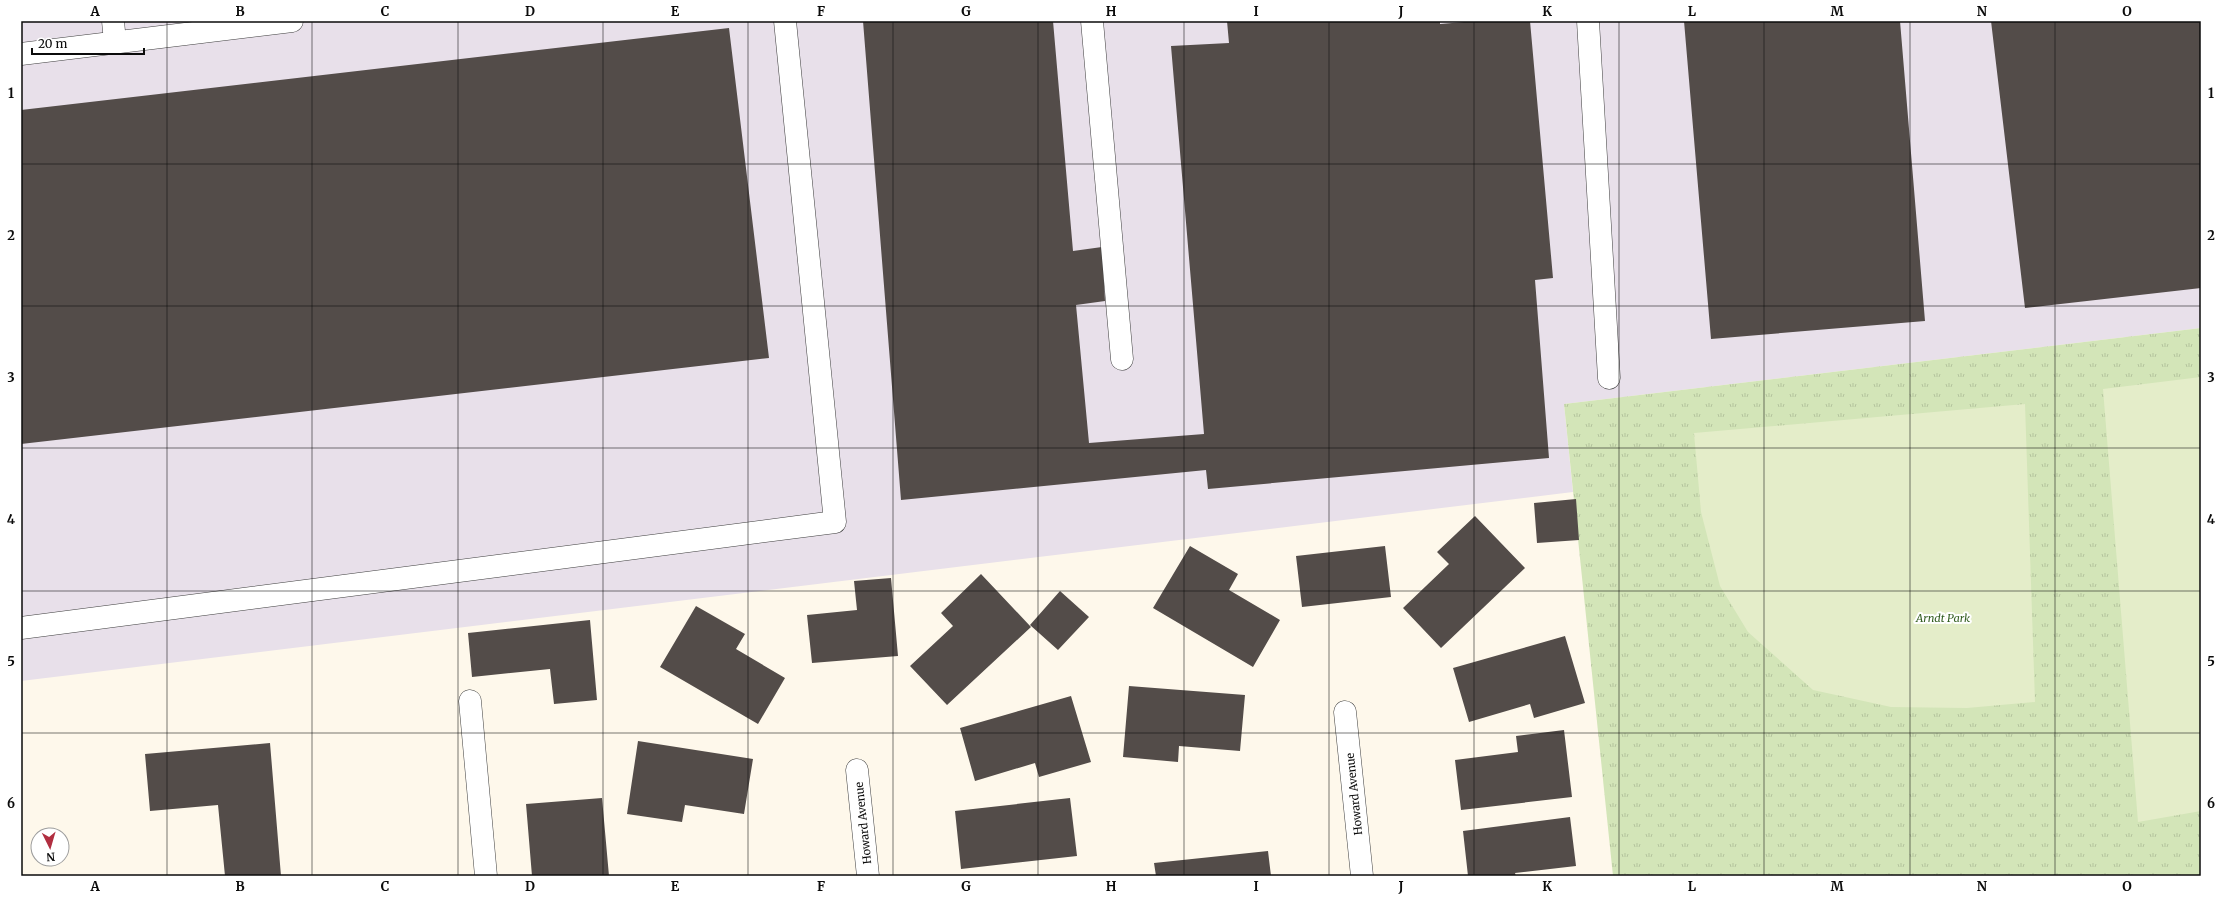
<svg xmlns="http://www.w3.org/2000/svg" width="2222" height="897" viewBox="0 0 2222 897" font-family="Merriweather,serif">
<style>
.industrial{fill:#e8e0ea}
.park{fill:url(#park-tufts)}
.pitch{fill:#e4edc9}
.building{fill:#534c49}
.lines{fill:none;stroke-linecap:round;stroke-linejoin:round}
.minor-casing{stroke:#3e3e3e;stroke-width:23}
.minor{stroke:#fff;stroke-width:22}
.grid{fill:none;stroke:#0b0b0b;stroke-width:1;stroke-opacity:0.55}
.labels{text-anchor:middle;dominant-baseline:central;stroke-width:4;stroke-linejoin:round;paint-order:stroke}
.park-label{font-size:11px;font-style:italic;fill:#335e21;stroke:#fff}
.street-label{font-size:11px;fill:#0b0b0b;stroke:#fff}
.neatline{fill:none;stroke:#0b0b0b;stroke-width:1.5}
.grid-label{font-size:13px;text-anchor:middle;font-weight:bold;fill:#0b0b0b}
</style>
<defs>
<pattern id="park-tufts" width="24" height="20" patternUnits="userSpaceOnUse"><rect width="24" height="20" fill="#d3e5b8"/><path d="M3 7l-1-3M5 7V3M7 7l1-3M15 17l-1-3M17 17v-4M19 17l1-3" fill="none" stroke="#b4c39d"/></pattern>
</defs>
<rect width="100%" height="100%" fill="#fef8eb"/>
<path class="industrial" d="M21,21h2180v307l-637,76 9,88 -1552,189z"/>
<path class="park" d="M2201,328v548h-588l-49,-472z"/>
<path class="pitch" d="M2201,377v434l-63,11 -35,-433z
M2025,404l10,298 -68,6 -76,-1 -78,-17 -65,-58 -28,-46 -19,-74 -7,-79z"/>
<path class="building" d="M863,21h190l20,230 29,-4 3,54 -29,4 13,138 115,-9 -33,-388 58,-3 -2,-22h213v3l36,-3h54l23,257 -18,2 14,178 -341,31 -2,-19 -305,30z
M1684,21h216l25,300 -214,18z
M1991,21h210v267l-176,20z
M729,28l40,330 -748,86v-334z
M1576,499l3,41 -42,3 -3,-40z
M1475,516l50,52 -84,80 -38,-40 46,-44 -12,-12z
M1190,546l48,28 -9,16 51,30 -27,47 -100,-59z
M1385,546l6,51 -89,10 -6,-51z
M981,574l50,53 -84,78 -37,-39 43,-40 -12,-13z
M891,578l7,78 -86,7 -5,-48 50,-5 -3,-29z
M1060,591l29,26 -31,33 -28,-25z
M696,606l49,28 -9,15 49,29 -27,46 -98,-57z
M590,620l7,80 -43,4 -4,-35 -78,8 -4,-44z
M1565,636l20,67 -51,15 -4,-14 -61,18 -16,-54z
M1129,686l116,9 -5,56 -61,-5 -1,16 -55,-5z
M1071,696l20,66 -52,15 -4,-14 -60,18 -15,-53z
M1564,730l8,67 -111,13 -6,-50 63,-8 -2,-16z
M638,741l115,18 -9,55 -59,-9 -3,17 -55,-8z
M270,743l11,133h-56l-7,-71 -68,6 -5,-57z
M602,798l7,78h-77l-6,-72z
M1070,798l7,58 -116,13 -6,-58z
M1570,817l6,49 -61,7 1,3h-48l-5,-45z
M1268,851l3,25h-115l-2,-13z"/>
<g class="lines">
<g class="minor-casing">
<path id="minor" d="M113,21l2,21
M1092,21l30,338
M1588,21l21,357
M21,54l271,-33
M21,628l814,-106 -50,-501
M470,701l16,175
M1345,712l17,164
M857,770l11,106"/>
</g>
<use href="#minor" class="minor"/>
</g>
<path class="grid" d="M167,21v855M312,21v855M458,21v855M603,21v855M748,21v855M893,21v855M1038,21v855M1184,21v855M1329,21v855M1474,21v855M1619,21v855M1764,21v855M1910,21v855M2055,21v855M21,164h2180M21,306h2180M21,448h2180M21,591h2180M21,733h2180"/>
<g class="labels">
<g class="park-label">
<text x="1943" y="618">Arndt Park</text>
</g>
<g class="street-label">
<text transform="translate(1354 794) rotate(-96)">Howard Avenue</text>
<text transform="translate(863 823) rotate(-96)">Howard Avenue</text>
</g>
</g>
<rect width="2222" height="897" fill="none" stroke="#ffffff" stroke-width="44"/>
<g transform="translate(50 847) rotate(175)"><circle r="19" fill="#ffffff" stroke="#9d9d9d"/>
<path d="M0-3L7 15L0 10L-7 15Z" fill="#b12e40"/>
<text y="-6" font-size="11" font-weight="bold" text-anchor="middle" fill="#0b0b0b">N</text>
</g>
<path d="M32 48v6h112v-6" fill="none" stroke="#0b0b0b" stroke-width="2"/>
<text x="38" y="48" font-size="12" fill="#0b0b0b" stroke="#ffffff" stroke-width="3" paint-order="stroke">20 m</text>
<rect x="22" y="22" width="2178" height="853" class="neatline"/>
<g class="grid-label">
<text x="95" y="16">A</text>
<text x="240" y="16">B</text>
<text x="385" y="16">C</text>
<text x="530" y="16">D</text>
<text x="675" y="16">E</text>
<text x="821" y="16">F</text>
<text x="966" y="16">G</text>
<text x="1111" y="16">H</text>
<text x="1256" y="16">I</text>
<text x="1401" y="16">J</text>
<text x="1547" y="16">K</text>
<text x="1692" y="16">L</text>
<text x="1837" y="16">M</text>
<text x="1982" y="16">N</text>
<text x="2127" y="16">O</text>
<text x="11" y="98">1</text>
<text x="2211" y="98">1</text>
<text x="11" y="240">2</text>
<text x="2211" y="240">2</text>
<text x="11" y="382">3</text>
<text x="2211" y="382">3</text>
<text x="11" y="524">4</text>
<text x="2211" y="524">4</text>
<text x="11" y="666">5</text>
<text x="2211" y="666">5</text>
<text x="11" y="808">6</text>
<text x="2211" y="808">6</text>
<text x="95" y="891">A</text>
<text x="240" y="891">B</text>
<text x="385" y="891">C</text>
<text x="530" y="891">D</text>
<text x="675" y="891">E</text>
<text x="821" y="891">F</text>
<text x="966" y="891">G</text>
<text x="1111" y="891">H</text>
<text x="1256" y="891">I</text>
<text x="1401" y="891">J</text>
<text x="1547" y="891">K</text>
<text x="1692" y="891">L</text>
<text x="1837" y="891">M</text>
<text x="1982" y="891">N</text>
<text x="2127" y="891">O</text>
</g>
</svg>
